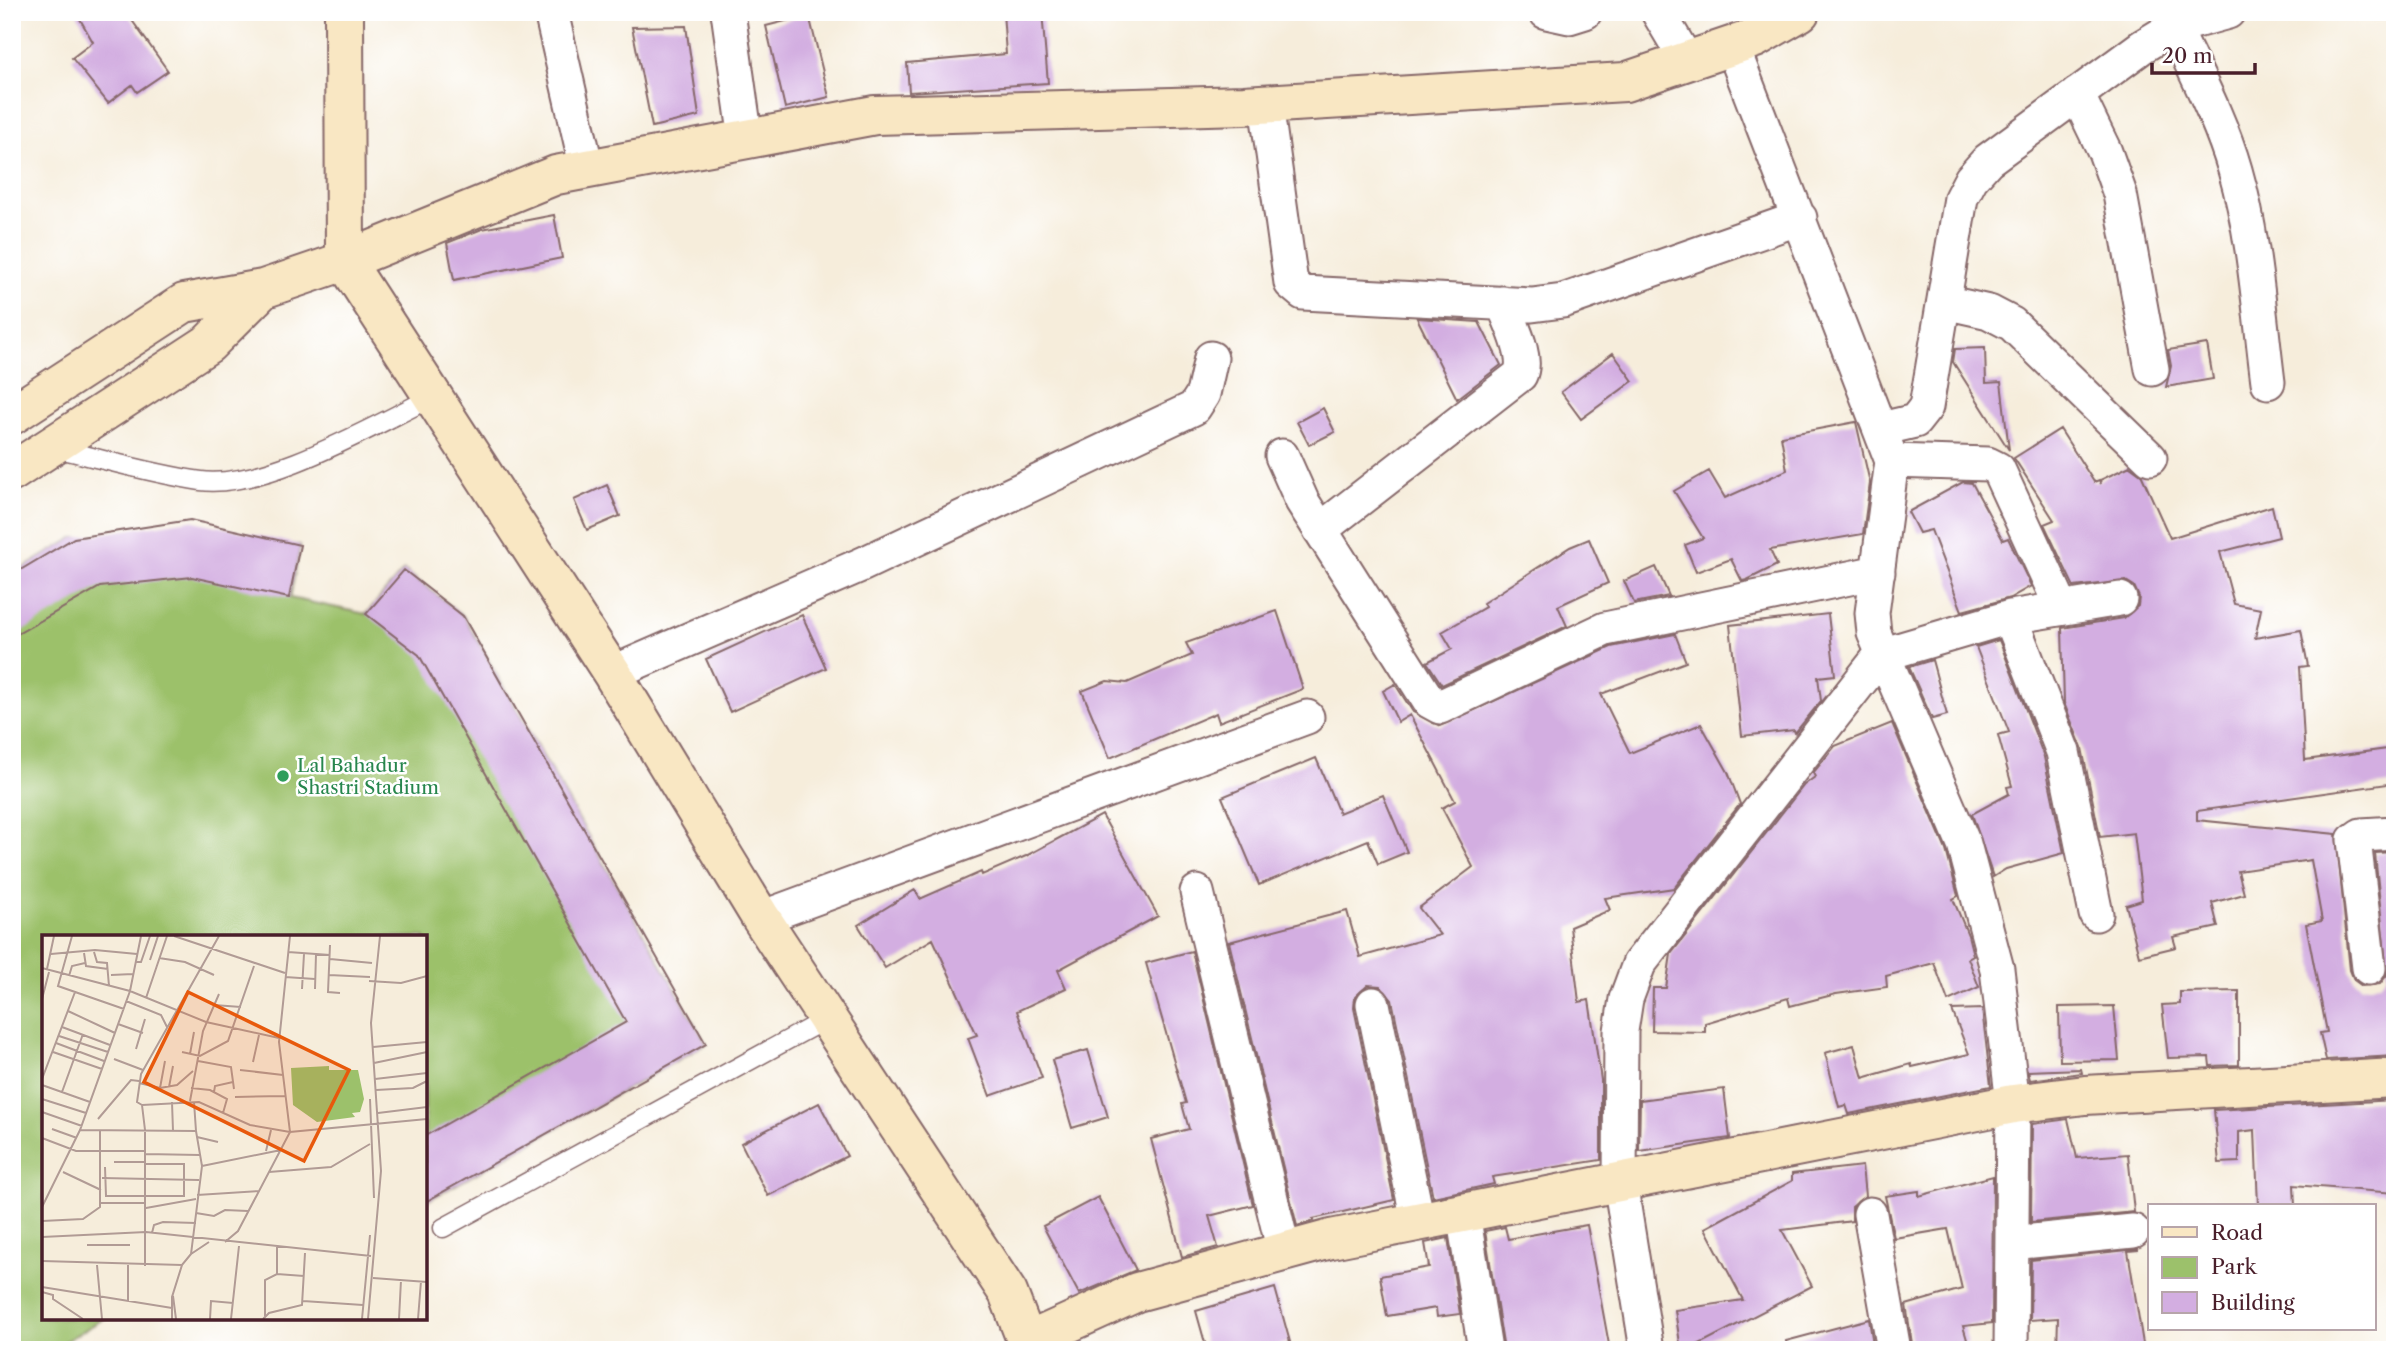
<svg xmlns="http://www.w3.org/2000/svg" width="2407" height="1362" viewBox="0 0 2407 1362" font-family="'Libre Caslon Text',serif">
<style>
.green{fill:#9cc16b;stroke:#73704b;stroke-width:2}
.building{fill:#d3aee1}
.lines{fill:none;stroke-linecap:round;stroke-linejoin:round}
.lane-casing{stroke:#866769;stroke-width:21}
.street-casing{stroke:#866769;stroke-width:37}
.secondary-casing{stroke:#866769;stroke-width:42}
.lane{stroke:#fff;stroke-width:18}
.street{stroke:#fff;stroke-width:33}
.secondary{stroke:#f9e7c3;stroke-width:38}
.leisure-dot{fill:#2e9e5b;stroke:#fff;stroke-width:2.5}
.labels{text-anchor:middle;dominant-baseline:central;stroke-width:5;stroke-linejoin:round;paint-order:stroke}
.leisure-label{font-size:19px;fill:#27864d;stroke:#fff;text-anchor:start}
.inset-road{fill:none;stroke:#b19b95;stroke-width:2}
.view{fill:#e8590c;fill-opacity:0.15;stroke:#e8590c;stroke-width:3.5}
.inset-edge{fill:none;stroke:#4a1f2b;stroke-width:3.5}
</style>
<rect width="100%" height="100%" fill="#fff"/>
<filter id="ink" filterUnits="userSpaceOnUse"><feTurbulence type="fractalNoise" baseFrequency=".0143" numOctaves="2"/><feDisplacementMap in="SourceGraphic" scale="14" xChannelSelector="R" yChannelSelector="G"/><feConvolveMatrix kernelMatrix="1 2 1 2 8 2 1 2 1" color-interpolation-filters="sRGB"/></filter>
<filter id="wash" filterUnits="userSpaceOnUse"><feTurbulence type="fractalNoise" baseFrequency=".00686" numOctaves="4" result="noise"/><feDisplacementMap in="SourceGraphic" scale="28" xChannelSelector="R" yChannelSelector="G"/><feGaussianBlur stdDeviation="1.57" result="paint"/><feColorMatrix in="noise" values="0 0 0 0 0 0 0 0 0 0 0 0 0 0 0 0 0 1.4 0 .05"/><feComposite in="paint" operator="in"/></filter>
<g filter="url(#wash)">
<rect width="100%" height="100%" fill="#f6eddb"/>
<path class="green" d="M74,538l226,7 -10,53 76,16 38,-44 59,46 243,428 -281,158v-265h-381v381h61l-55,32h-38v-775z"/>
<g id="blocks">
<path class="building" d="M76,12h50l42,59 -31,21 -5,-7 -24,18 -36,-45 21,-16z
M1003,12h39l6,71 -139,9 -2,-29 99,-9z
M809,15l20,82 -44,11 -19,-82z
M686,26l13,90 -47,11 -20,-100z
M554,215l8,43 -108,22 -7,-37 35,-14z
M1417,318l62,4 22,43 -44,34z
M2207,344l6,35 -47,8 5,-21 -3,-16z
M1985,348l1,35 15,-1 8,68 -56,-88 2,-13z
M1613,353l20,28 -52,38 -20,-27z
M1323,408l12,24 -26,13 -12,-23z
M1856,422l14,61 -7,51 -93,16 7,15 -30,15 -5,1 -11,-22 -35,13 -11,-27 18,-7 -29,-47 35,-20 16,27 62,-28 -6,-34z
M2060,429l34,53 5,-2 2,4 -1,-4 30,-14 11,8 29,64 102,-32 7,31 -59,15 14,52 27,5 -6,29 46,-8 7,36 -8,1 5,93 90,-12v35l-198,28v9l139,14 14,136 4,10 8,6 18,-2 7,-9 -12,-122 20,-1v204l-69,4 -6,-27 7,-1 -21,-108 16,-3 -11,-61 -73,11 6,23 -32,9 6,24 -45,10 3,10 -37,9 -13,-51 16,-5 -8,-67 -34,4 -18,-89 -18,-45 -2,-75 62,-10 14,-12 1,-9 -5,-11 -8,-5 -52,6 -30,-63 10,-4 -40,-62z
M1963,482l9,1 31,57 5,-2 23,48 -21,12 -48,13 -31,-81 -12,3 -11,-21z
M607,485l13,31 -33,14 -13,-30z
M190,520l110,25 -11,53 -97,-21 -92,10 -88,50v-62l62,-37z
M1589,539l19,44 -50,23 9,20 -125,59 -15,-23 25,-13 -10,-17 43,-25 -2,-4 87,-56z
M1656,567l13,29 -35,7 -10,-22z
M404,570l59,46 243,428 -281,158v-66l201,-114 -207,-367 -53,-41z
M1277,611l26,78 -84,33 -3,-9 -106,45 -28,-67 25,-10 20,2 65,-28 -6,-12z
M1828,614l7,61 -17,2 3,24 -26,32 -1,-3 -52,6 -12,-111z
M802,615l24,53 -96,44 -24,-53z
M1675,634l11,28 -85,32 29,59 71,-29 27,48 12,32 -66,84 -69,10 5,12 -40,17 9,75 10,-2 12,80v80l-109,17 2,7 -61,13 -41,-197 -12,-14 -12,-1 -13,12 -1,11 40,192 -81,19 1,2 -17,5 -68,-284 118,-31 13,46 80,-22 -21,-27 54,-41 -31,-59 13,-7 -45,-86 -12,7 -15,-31 12,-7 18,28 27,14 171,-79z
M1999,640l45,117 20,96 -58,16 -13,8 -21,-63 37,-20 -2,-7 5,-1 -14,-51 11,-3 -33,-85z
M1932,660l15,55 -15,4 -23,-52z
M1892,723l54,127 12,46 -5,3 15,36 5,20 -5,3 11,29 -31,14 -14,-38 -48,13 1,11 -51,7 -46,12 -2,-8 -83,25v9l-53,-1 1,-43h13l5,-34 133,-169 11,-8 -2,-4 22,-27z
M1316,758l23,55 44,-18 24,57 -29,12 -10,-24 -109,45 -37,-88z
M1102,815l56,101 -100,54 8,18 -49,23 25,67 -52,18 -22,-58 9,-3 -44,-96 -48,29 -27,-43 57,-35 5,9 61,-27 1,3 44,-19z
M1192,951l61,254 -44,11 9,31 -36,10 -31,-118 38,-10 -7,-25 4,-1 -40,-140z
M2239,991v74l-29,1 -1,-9 -41,1 -6,-53 18,-1v-12z
M2114,1006l5,54 -59,1 -1,-54z
M1982,1009l9,77 -142,28 -3,-9 -7,2 -14,-54 29,-8 9,33 48,-14 1,3 57,-13 -17,-44z
M1088,1050l20,67 -36,11 -20,-68z
M2081,1069l1,4 -52,7 -2,-9z
M1724,1089l6,49 -91,13 1,-51z
M2395,1100v93l-101,-8 1,21h-37l-3,-76 -16,2v30l-20,1 -5,-53z
M819,1103l28,53 -79,40 -27,-53z
M2068,1119l9,39 51,-4 6,58 -103,10 1,-98z
M1862,1166l3,30 -13,11v14l-70,9 30,56 -124,64h-7l-6,-40 68,-10 -38,-72 87,-47v-7z
M1993,1176l-1,147 -29,3 5,17 -24,7h-31l-7,-45 56,-16 -14,-60 -54,9 -9,-42 34,-5v5z
M1098,1197l38,73 -57,24 -36,-68z
M1587,1225l23,125h-106l-19,-119 20,-4 3,12z
M1448,1238l12,76 -23,3 -1,-9 -49,8 -7,-40 49,-9 -4,-24z
M2138,1249v1l-10,1 16,99h-87l1,-32 -28,2 1,-60z
M1275,1288l15,54 -28,8h-55l-11,-39z
M1869,1319l5,31h-87l-1,-9z"/>
</g>
</g>
<g filter="url(#ink)">
<use href="#blocks" fill-opacity="0" stroke="#866769" stroke-width="2"/>
<g class="lines">
<g class="lane-casing">
<path id="lane" d="M55,448c48,11 97,26 146,33 65,8 171,-55 232,-84
M443,1228l385,-210"/>
</g>
<g class="street-casing">
<path id="street" d="M551,12l36,157
M728,12l18,128
M1546,12l23,5 16,-5
M1658,12l29,49
M2174,27c22,47 47,94 61,143 20,69 24,142 33,212
M1732,46l160,415 -20,152 2,20 90,211 33,125 16,135 -2,246
M2077,94l28,58 15,42 32,175
M1266,104l25,179 12,10 229,12 31,-4 237,-83
M1944,302l45,10 23,12 138,134
M1881,429l34,-8 11,-14 35,-209 10,-19 17,-19 155,-114 31,-19 54,-15
M1282,456l20,45 127,200 11,6 165,-78 273,-57
M1892,461l96,3 10,5 64,139
M1320,530l200,-155c9,-19 -10,-52 -17,-72
M2010,617l53,135 33,162
M612,673l251,-109 331,-156 9,-14 8,-36
M1197,892l87,360
M761,918l546,-201
M2369,968l-15,-128 7,-5 34,-2
M1373,1004l45,217
M1463,1213l22,137
M1870,1214l24,136
M2012,1243l121,-12
M1647,1350l-27,-168 1,-151 5,-32 13,-35 242,-309 129,-38 110,-18"/>
</g>
<g class="secondary-casing">
<path id="secondary" d="M12,415l172,-112 79,-14 82,-28 -1,-249
M12,472l196,-128 55,-55
M1027,1342l110,-50 194,-53 682,-135 72,-9 310,-17
M1030,1350l-22,-57 -247,-375 -149,-245 -267,-412 211,-86 319,-60 369,-10 381,-23 130,-44 45,-26"/>
</g>
<use href="#lane" class="lane"/>
<use href="#street" class="street"/>
<use href="#secondary" class="secondary"/>
</g>
</g>
<circle class="leisure-dot" cx="283" cy="776" r="7"/>
<g class="labels">
<g class="leisure-label">
<text x="297" y="765">Lal Bahadur<tspan x="297" dy="22">Shastri Stadium</tspan></text>
</g>
</g>
<g transform="translate(42 935)">
<rect width="385" height="385" fill="#f6eddb"/>
<path d="M287,131v4h29l6,29 -4,13 -8,1 3,4 -38,5 -24,-17 -2,-37z" fill="#9cc16b"/>
<path class="inset-road" d="M30,1l-14,50 66,23M132,1l111,37M288,10l-2,47 12,1M52,17l3,10 10,1 2,23M246,17l42,3M42,18l2,13 22,3M9,19l44,-4 42,4M117,23l26,4 29,13M288,24l42,4M108,25l8,-24M94,27h5l9,-26M0,33l88,23 76,31 73,16M5,34l7,-33M69,40l22,-1M287,40l41,2M27,41l3,-10 13,-3M243,42l30,2M327,46l32,2 26,-7M260,54l2,-35M273,54l1,-35M104,63l21,-62M0,64l7,-27M84,66l35,14 6,12M172,70l27,2M26,76l47,22M76,89l25,9M20,92l48,18M17,101l49,16M14,108l48,18M331,112l54,-5M94,114l9,-30M11,117l49,17M140,117l18,4 28,-15 26,-75M148,119l4,-22M72,124l29,11M156,126l33,6 3,22M211,127l6,-27M332,128l53,-11M198,135l43,5M0,144l33,-87M333,144l52,-6M97,148l21,5 17,-3 16,-14M0,150l48,17M127,152l4,-21M118,153l5,-27M149,153l19,2 17,9 -4,14M334,155l37,-2 14,-7M20,157l21,-58M172,157l1,-6 18,-4M193,162l50,-1M0,164l44,14M328,164l4,99M148,166l13,-70 16,-37M130,167l1,29M152,167l2,29M100,170l57,-3 51,23 40,7 -11,-90 11,-106M0,177l40,14M336,178l49,-6M56,184l33,-39 8,1M10,194l25,9M155,202l21,5M0,203l34,13h69M224,216l5,-21M103,219l55,1M72,227h30M160,231l79,-16M63,232l1,29h78v-32h-40M21,237l38,18M227,237l62,-5 39,-23M60,243l97,2M155,260l62,-4M59,268h44M0,272l38,-77 50,-139 11,-55M104,273l50,-9M154,278l18,3 11,-6 23,1M0,286l41,-2 17,-12v-77M110,298l2,-8 9,-3 33,1M0,302l104,-5 225,24M183,307l13,-11 52,-99 137,-13M45,310h43M149,319l18,-12M0,326l140,4 9,-11 11,-88 -6,-35 -116,-1M55,330l5,54M86,330v37M103,331v-136l-3,-25 -5,-3 4,-28 78,-138M235,339v-28M331,343l54,4M0,352l130,21M0,357l11,3v4l30,20M131,361l3,23M261,366l60,4M223,381v-36l12,-6 27,2M130,384v-22l10,-32M168,384l1,-18 22,2M189,384l8,-73M221,384l6,-6 33,-8 3,-52M320,384l8,-84M326,384l13,-148 -10,-148 9,-87M357,384l2,-39M376,384l3,-38"/>
<path class="view" d="M146,57l161,78 -45,91 -160,-79z"/>
<rect width="385" height="385" class="inset-edge"/>
</g>
<rect width="2407" height="1362" fill="none" stroke="#fff" stroke-width="42"/>
<rect x="2148" y="1204" width="228" height="126" fill="#ffffff" stroke="#b7a5aa" stroke-width="2"/>
<rect x="2162" y="1227" width="35" height="10" fill="#f9e7c3" stroke="#b7a5aa" stroke-width="2"/>
<text x="2211" y="1240" font-size="21" fill="#4a1f2b">Road</text>
<rect x="2162" y="1257" width="35" height="21" fill="#9cc16b" stroke="#b7a5aa" stroke-width="2"/>
<text x="2211" y="1274" font-size="21" fill="#4a1f2b">Park</text>
<rect x="2162" y="1292" width="35" height="21" fill="#d3aee1" stroke="#b7a5aa" stroke-width="2"/>
<text x="2211" y="1310" font-size="21" fill="#4a1f2b">Building</text>
<path d="M2152 63v10h103v-10" fill="none" stroke="#4a1f2b" stroke-width="3.5"/>
<text x="2162" y="63" font-size="21" fill="#4a1f2b" stroke="#ffffff" stroke-width="5" paint-order="stroke">20 m</text>
</svg>
